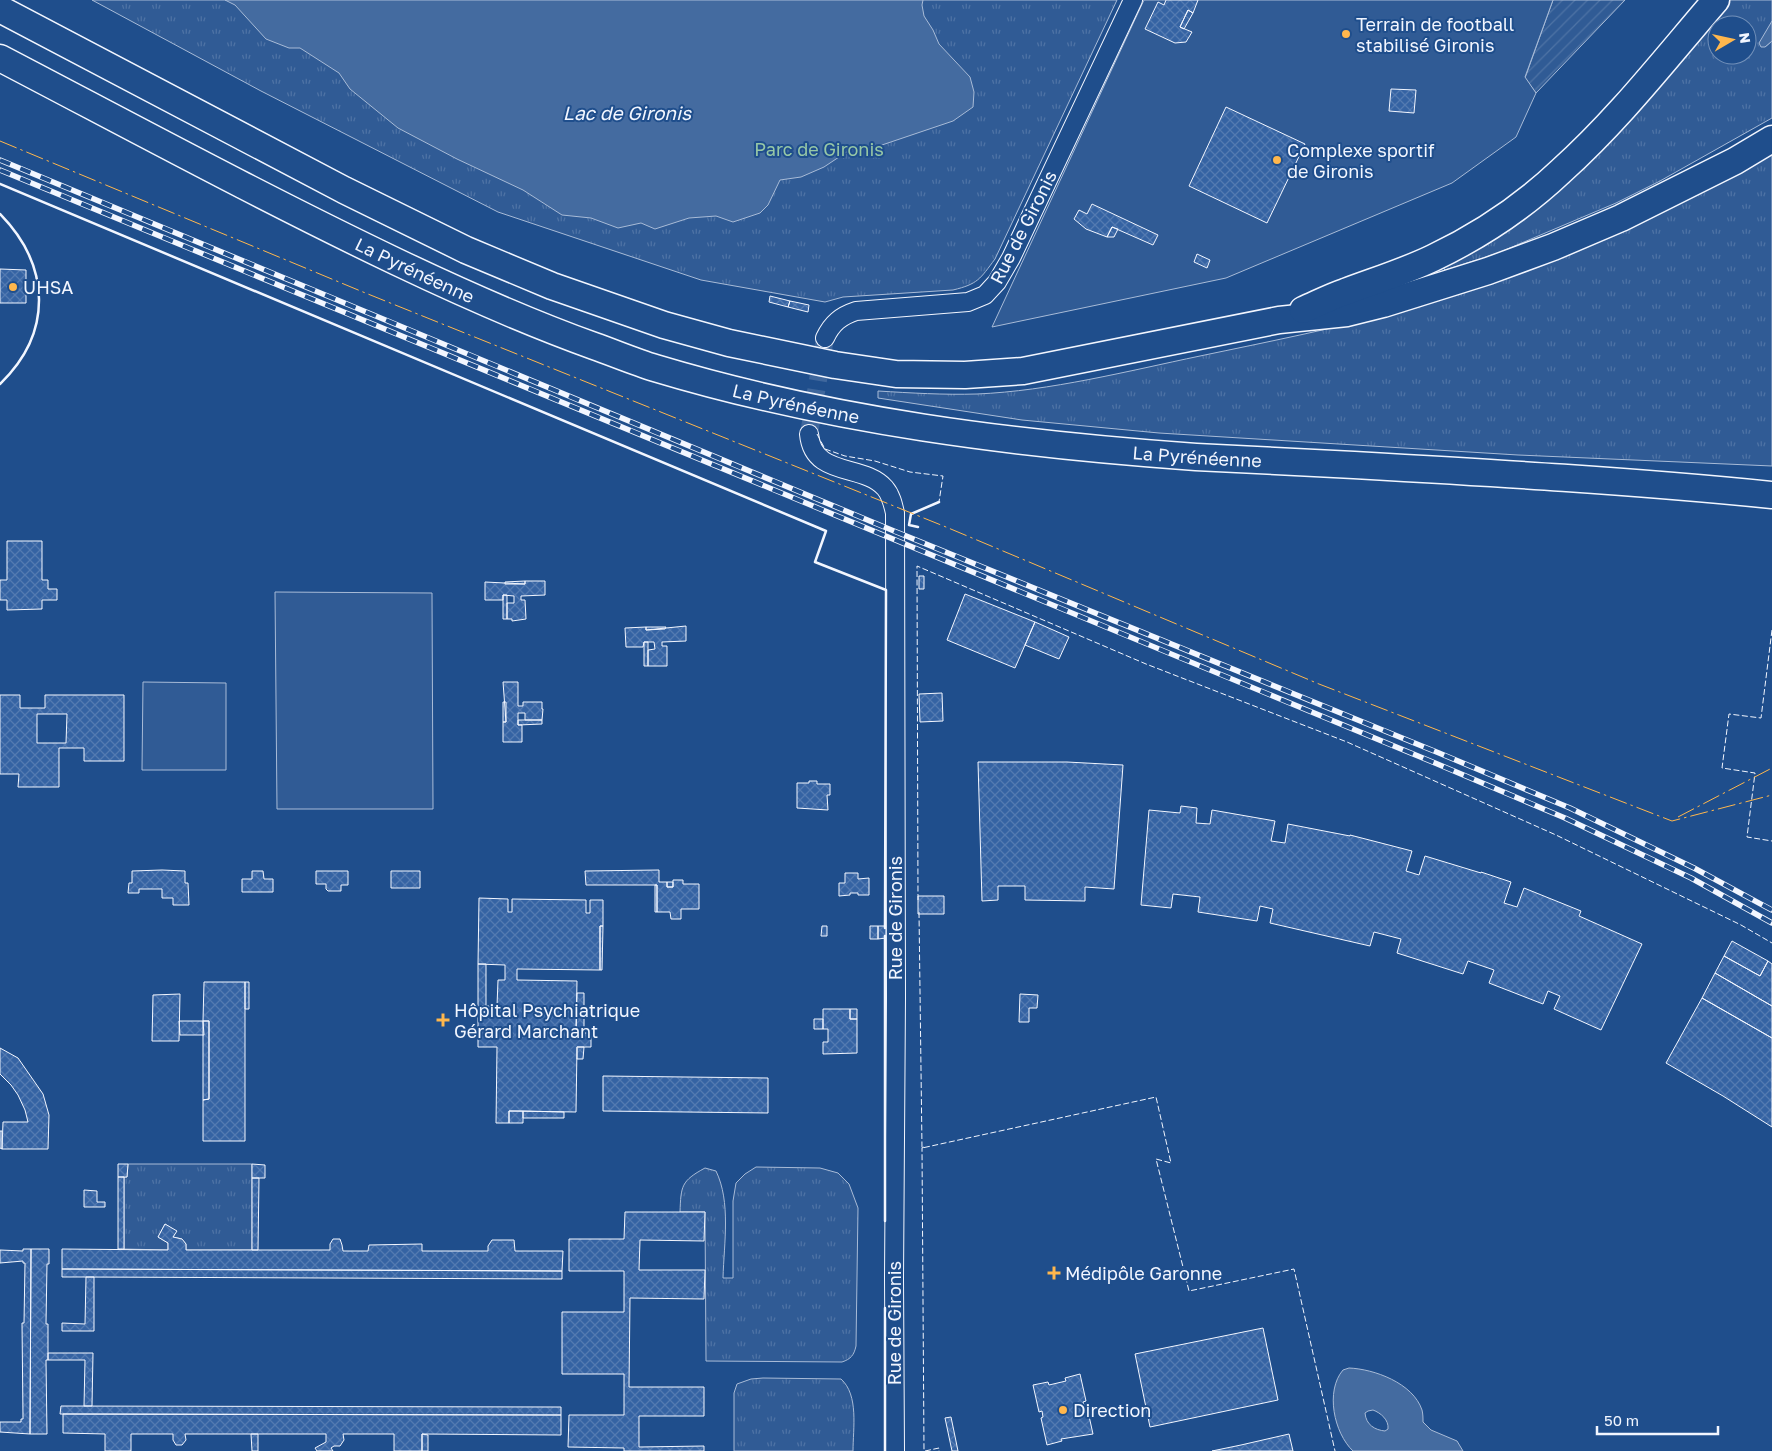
<svg xmlns="http://www.w3.org/2000/svg" width="1772" height="1451" viewBox="0 0 1772 1451" font-family="'Golos Text',sans-serif">
<style>
.grass{fill:url(#grass-tufts);stroke:#a8bbd7;fill-rule:evenodd}
.garden{fill:url(#garden-furrows);stroke:#a8bbd7}
.pitch{fill:#305b95;stroke:#a8bbd7}
.water{fill:#446ba0;stroke:#a8bbd7;fill-rule:evenodd}
.building{fill:url(#building-cross-hatch);stroke:#f2f6ff;fill-rule:evenodd}
.lines{fill:none;stroke-linecap:round;stroke-linejoin:round}
.minor-tunnel{stroke:#3f679d;stroke-width:18;stroke-dasharray:18 9;stroke-linecap:butt}
.minor-casing{stroke:#f2f6ff;stroke-width:20}
.highway-casing{stroke:#f2f6ff;stroke-width:29}
.minor{stroke:#1f4e8c;stroke-width:18}
.highway{stroke:#1f4e8c;stroke-width:26}
.rail-casing{stroke:#f2f6ff;stroke-width:5.5}
.rail{stroke:#1f4e8c;stroke-width:4;stroke-dasharray:11;stroke-linecap:butt}
.fence{stroke:#f2f6ff;stroke-width:1;stroke-dasharray:6 2.5;stroke-linecap:butt}
.wall{stroke:#f2f6ff;stroke-width:2.5}
.power{stroke:#ffb74d;stroke-width:1;stroke-dasharray:18 4 2.5 4;stroke-linecap:butt}
.poi-dot{fill:#ffb74d;stroke:#1f4e8c;stroke-width:2}
.labels{text-anchor:middle;dominant-baseline:central;stroke-width:4;stroke-linejoin:round;paint-order:stroke}
.poi-label{font-size:18px;fill:#f2f6ff;stroke:#1f4e8c;text-anchor:start}
.park-label{font-size:18px;fill:#97c8a6;stroke:#1f4e8c}
.street-label{font-size:18px;fill:#f2f6ff;stroke:#1f4e8c}
.water-label{font-size:19px;font-style:italic;fill:#f2f6ff;stroke:#1f4e8c}
</style>
<defs>
<pattern id="grass-tufts" width="24" height="20" patternUnits="userSpaceOnUse" patternTransform="scale(1.25)"><rect width="24" height="20" fill="#305b95"/><path d="M3 7l-1-3M5 7V3M7 7l1-3M15 17l-1-3M17 17v-4M19 17l1-3" fill="none" stroke="#4e73a5"/></pattern>
<pattern id="garden-furrows" width="10" height="10" patternUnits="userSpaceOnUse" patternTransform="scale(1.25)"><rect width="10" height="10" fill="#305b95"/><path d="M-1 1l2-2M0 10L10 0M9 11l2-2" fill="none" stroke="#4e73a5"/></pattern>
<pattern id="building-cross-hatch" width="8" height="8" patternUnits="userSpaceOnUse" patternTransform="scale(1.25)"><rect width="8" height="8" fill="#3563a3"/><path d="M0 0l8 8M0 8l8-8" fill="none" stroke="#537ab1"/></pattern>
</defs>
<rect width="100%" height="100%" fill="#1f4e8c"/>
<path class="grass" d="M92,0h1025l-122,259c-15,20 -17,25 -42,31l-110,7 -18,5 -124,-22 -203,-68 -237,-121z
M1730,0h42v21l-7,26 7,-6v77l-112,63 -44,22 -118,50 -53,17 -2,-3 254,-230zM1717,25h30v30h-30z
M1772,152v314l-254,-11 -359,-22 -137,-13 -144,-22v-7c33,2 66,4 99,3 73,-3 151,-23 223,-38 67,-14 133,-27 199,-45z
M128,1164h124v86h-66v-6l-4,-5 -9,-2 3,-6 -11,-7 -7,13 10,6v7l-44,-1v-72h3z
M756,1167l64,1 18,5 11,11 9,24 -2,138c-2,9 -5,13 -14,16l-136,-1 -1,-149h-25c1,-26 1,-31 25,-44l11,3c15,31 8,72 7,107h10v-77l3,-18 9,-9z
M763,1378l78,1c18,16 12,50 12,72h-119v-58l3,-9 14,-5z"/>
<path class="garden" d="M1553,0h72l-89,93 -11,-15z"/>
<path class="pitch" d="M1144,0h409l-28,77 11,16 -20,44 -64,46 -226,95 -234,49z
M275,592l157,1 1,216h-156z
M143,682l83,1v87h-84z"/>
<path class="water" d="M225,0h698l-1,5 2,11 9,14 6,14 31,33 4,15 -1,15 -20,14 -77,26 -25,2 -27,18 -23,10 -21,3 -12,25 -8,8 -27,9 -17,-6 -27,2 -34,11 -14,-6 -23,5 -27,-10 -29,-3 -39,-25 -66,-31 -59,-31 -48,-39 -11,-16 -39,-25h-11l-23,-9 -31,-34z
M1772,21v20l-7,6h-4l-2,-4z
M1349,1368c25,1 64,15 73,42 1,4 1,8 1,12l8,8 26,11 6,10h-110c-19,-18 -28,-60 -10,-81zM1373,1410c8,3 16,10 15,19l-3,2c-10,-1 -19,-6 -20,-18l3,-2z"/>
<path class="building" d="M1166,0h32l-5,13 -5,-3 -8,17 12,5 -6,10 -11,1 -30,-14 13,-27 6,3z
M1188,10l5,3 -9,16 -4,-2z
M1391,89l25,1 -2,23 -25,-2z
M1226,107l79,37 -38,79 -78,-37z
M1092,204l66,31 -5,10 -41,-18 -5,10 -21,-8 -12,-10 5,-9 8,4z
M1112,227l6,2 -4,8h-7z
M1197,254l13,6 -3,8 -13,-6z
M0,269l26,1v33h-26z
M770,296l20,5 -2,6 -19,-5z
M790,301l19,4 -1,7 -20,-5z
M7,541h35v39h6v9h9v11h-15v9l-35,1v-10h-7v-20h7z
M919,576h5v13h-5z
M525,581h20v14l-24,1v4h4l1,19 -14,2v-2h-5v-16h7v-7l-11,-1v5h-18v-18l40,2z
M525,581v3h-20v-2z
M965,594l70,28 -20,46 -68,-28z
M503,595h4v24h-4z
M1035,622l34,15 -10,22 -34,-14z
M686,626v15l-24,1v4h5v20h-19v-16l7,-1 -1,-7h-10l-1,5h-17l-1,-19 21,-1v3z
M646,627h20l-1,2 -19,1z
M644,642h4v24h-4z
M503,682h15v24h5v-4h19v7h1l-1,11h-17v-7h-7v12h4v17h-19v-20h3z
M942,693l1,28 -23,1 -1,-28z
M0,695h20v13h25v-13h79v66h-40v-13h-25v39h-41l1,-13h-19zM37,714h30l-1,29h-29z
M503,702h3v20h-3z
M518,720h24v4l-24,1z
M978,762h89l56,3 -9,124 -29,-2v14l-60,-1v-14h-27v14l-16,1z
M809,781h8v3h13v11h-3l1,15 -31,-2v-25h12z
M1181,806l16,2 -1,15 14,1 2,-14 63,11 -4,20 14,2 3,-19 62,12v-1l62,16 -6,20 13,4 6,-19 56,17v-1l30,10 -7,21 13,4 7,-19 57,23 -2,5 63,28 -41,86 -47,-21 6,-13 -12,-5 -5,13 -54,-21 5,-13 -26,-9 -5,13 -66,-21 4,-14 -27,-7 -4,14 -100,-23 3,-14 -13,-3 -3,15 -59,-9 2,-15 -27,-3 -2,14 -30,-3 8,-95 31,3z
M162,870l23,1v12h3l1,22h-16v-7h-11v-9h-23v4h-11l1,-10h3v-12z
M659,870v12h8v5h6v-7h10v4h16v25h-18v10h-10l-1,-7h-13v-27h-71l-1,-14z
M252,871h11l1,8h9v13h-31v-13h10z
M316,871h32v14h-7v6h-13l-2,-2v-5h-10z
M391,871h29v17h-29z
M845,873h13v6l11,-1v17h-11v-2h-8v2l-11,1v-13h6z
M667,882h6v5h-6z
M655,885h2v27h-2z
M918,896h26v18h-26z
M479,898l29,1v13h4v-13l74,1v13h4v-13h13v26h-3v44l-83,-1v11l60,1 -1,52h15v14h-14l-1,65 -67,-1v12h-13l1,-76h-19v-35h11v-6h8l1,-26h7v-15l-27,-1z
M600,926h3l-1,44h-2z
M822,926h5v10h-6z
M870,926h8v13h-8z
M878,926h8v12l-8,1z
M1732,941l36,20 -8,15 -36,-20z
M1724,956l36,20 8,-15 4,3v42l-57,-33z
M478,964h8v42h-8z
M1715,973l57,33v32l-70,-40z
M204,982h41v159h-42v-41l6,-1v-78h-6z
M245,982h4v27h-4z
M577,993h7v40h-8z
M180,994l-1,47h-27l1,-46z
M1020,994l18,1 -1,13h-8v14h-10z
M1702,998l70,40v89l-49,-31 -57,-33z
M478,1006h11v6h-11z
M823,1009h27v10h7v34l-34,1v-12h5v-13h-5z
M850,1009h7v10h-7z
M814,1019h9v10h-9z
M179,1021h24l1,14h-24z
M203,1021h6v78l-6,1z
M577,1047h7l-1,12h-6z
M0,1048l18,10 25,36 6,21 -1,34h-46l1,-27h25l-3,-12 -7,-15 -7,-10 -11,-11z
M603,1076l165,2v35l-165,-2z
M509,1111h14v12h-14z
M523,1111l41,1v6h-41z
M0,1131h2v18l-2,-1z
M118,1164h10l-1,13h-9z
M252,1164l13,1v13h-13z
M118,1177h6v72h-6z
M252,1178h7l-1,72h-6z
M84,1190l13,1v11h8v5h-21z
M625,1212h80l-1,29 -64,-1 -1,30h66l-1,29 -74,-1 -1,89h75v29h-65v31l65,-1v5h-80v-3l-56,-1 1,-32h55v-41h-62v-62h62v-41h-55v-32h55z
M165,1224l12,7 -4,6 9,2 4,5v6h144v-6l3,-5h7l2,6 1,6h25l1,-6 53,-1v7h66v-5l4,-6h22l1,11h48l-1,20 -500,-2v-20l106,1v-7l-10,-6z
M23,1249h8l-1,185 -30,-2v-10h21v-3h2l-1,-96h2l1,-60h-2v-2l-23,2v-13l23,1z
M31,1249h18v15h-2l-1,60h2v36h-2l1,74h-17z
M62,1269l500,2v8l-476,-2h-24z
M86,1277h8v54h-32v-8l23,1z
M1263,1328l15,72 -128,27 -15,-73z
M48,1353h45l-1,53h-8l1,-46h-37z
M1080,1374l6,27 -3,1 2,6 2,-1 6,27 -32,5 1,2 -15,4 -6,-27 2,-1 -1,-6 -3,1 -6,-27 15,-3 1,3 17,-4 -1,-3z
M61,1406l500,1v8l-501,-1z
M63,1414l498,1v20l-139,-1v17h-28v-17h-51l1,6 -4,6h-6l-3,2 2,3h-16l-2,-3 11,-6v-8h-141l1,6 -4,5h-6l-3,-5v-6h-42v17h-26v-17l-42,-1z
M951,1417l7,34h-6l-7,-33z
M251,1434h7v17h-6z
M422,1434l6,1v16h-6z
M1289,1434l4,17h-81l29,-6z"/>
<g class="lines">
<path class="minor-tunnel" d="M809,434l16,-96"/>
<g class="minor-casing">
<path id="minor" d="M825,338c7,-15 16,-22 31,-27l112,-9 17,-7 12,-13 14,-24 122,-258
M809,434c4,44 54,29 76,54 6,7 8,16 10,25l1,485 -2,280 1,173"/>
</g>
<g class="highway-casing">
<g id="highway">
<path d="M0,9l344,181 122,60 86,36 112,39 65,18 106,22 61,9 69,1 58,-4 256,-51 68,-7 36,-9 105,-33 65,-24 68,-29 114,-57 37,-22"/>
<path id="s1" d="M0,58c132,69 263,140 397,204 65,31 130,60 197,84 20,7 41,16 61,22 176,53 359,76 541,89 53,3 106,5 158,8 140,8 279,16 418,30"/>
<path d="M1303,310c14,-6 27,-13 42,-18 29,-11 59,-20 88,-34 46,-22 91,-52 128,-87 57,-51 105,-113 155,-171"/>
</g>
</g>
<use href="#minor" class="minor"/>
<use href="#highway" class="highway"/>
<g class="rail-casing">
<path id="rail" d="M0,160l894,371 545,222 131,55 124,60 78,42
M0,170l1435,593 130,55 126,60 81,45"/>
</g>
<use href="#rail" class="rail"/>
<path class="fence" d="M817,434l8,15 20,7 30,5 35,11 33,4 -4,26
M1772,630l-11,88 -32,-4 -7,54 33,5 -8,64 25,4
M918,900l-1,-334 229,98 201,78 209,93 185,90 31,18
M919,912l3,236 234,-51 15,66 -15,-4 33,132 105,-22 41,182
M924,1147l-2,1 2,303
M925,1451l14,-3v3"/>
<path class="wall" d="M0,184l826,347 -11,31 71,28 -1,338
M0,214c51,52 53,119 0,170
M918,527l-9,-2 2,-11 28,-12
M885,1221v-285
M885,1451v-143"/>
<path class="power" d="M0,141l363,151 583,235 373,157 353,137 100,-26
M1678,817l94,-49"/>
</g>
<g class="poi-dot">
<circle cx="1346" cy="34" r="5"/>
<circle cx="1277" cy="160" r="5"/>
<circle cx="13" cy="287" r="5"/>
<path d="M440.5 1012.5h5v5h5v5h-5v5h-5v-5h-5v-5h5z"/>
<path d="M1051.5 1265.5h5v5h5v5h-5v5h-5v-5h-5v-5h5z"/>
<circle cx="1063" cy="1410" r="5"/>
</g>
<g class="labels">
<g class="poi-label">
<text x="1356" y="24">Terrain de football<tspan x="1356" dy="21">stabilisé Gironis</tspan></text>
<text x="1287" y="150">Complexe sportif<tspan x="1287" dy="21">de Gironis</tspan></text>
<text x="23" y="287">UHSA</text>
<text x="454" y="1010">Hôpital Psychiatrique<tspan x="454" dy="21">Gérard Marchant</tspan></text>
<text x="1065" y="1273">Médipôle Garonne</text>
<text x="1073" y="1410">Direction</text>
</g>
<g class="park-label">
<text x="819" y="149">Parc de Gironis</text>
</g>
<g class="street-label">
<text transform="translate(1023 227) rotate(-63)">Rue de Gironis</text>
<text stroke="none"><textPath href="#s1" startOffset="466">La Pyrénéenne</textPath></text>
<text stroke="none"><textPath href="#s1" startOffset="871">La Pyrénéenne</textPath></text>
<text stroke="none"><textPath href="#s1" startOffset="1276">La Pyrénéenne</textPath></text>
<text transform="translate(895 918) rotate(-90)">Rue de Gironis</text>
<text transform="translate(894 1323) rotate(-90)">Rue de Gironis</text>
</g>
<g class="water-label">
<text x="627" y="112">Lac de Gironis</text>
</g>
</g>
<g transform="translate(1732 40) rotate(81)"><circle r="24" fill="#1f4e8c" stroke="#7391ba"/>
<path d="M0-4L9 19L0 12L-9 19Z" fill="#ffb74d"/>
<text y="-8" font-size="14" font-weight="bold" text-anchor="middle" fill="#f2f6ff">N</text>
</g>
<path d="M1597 1426v8h121v-8" fill="none" stroke="#f2f6ff" stroke-width="2.5"/>
<text x="1604" y="1426" font-size="15" fill="#f2f6ff" stroke="#1f4e8c" stroke-width="4" paint-order="stroke">50 m</text>
</svg>
